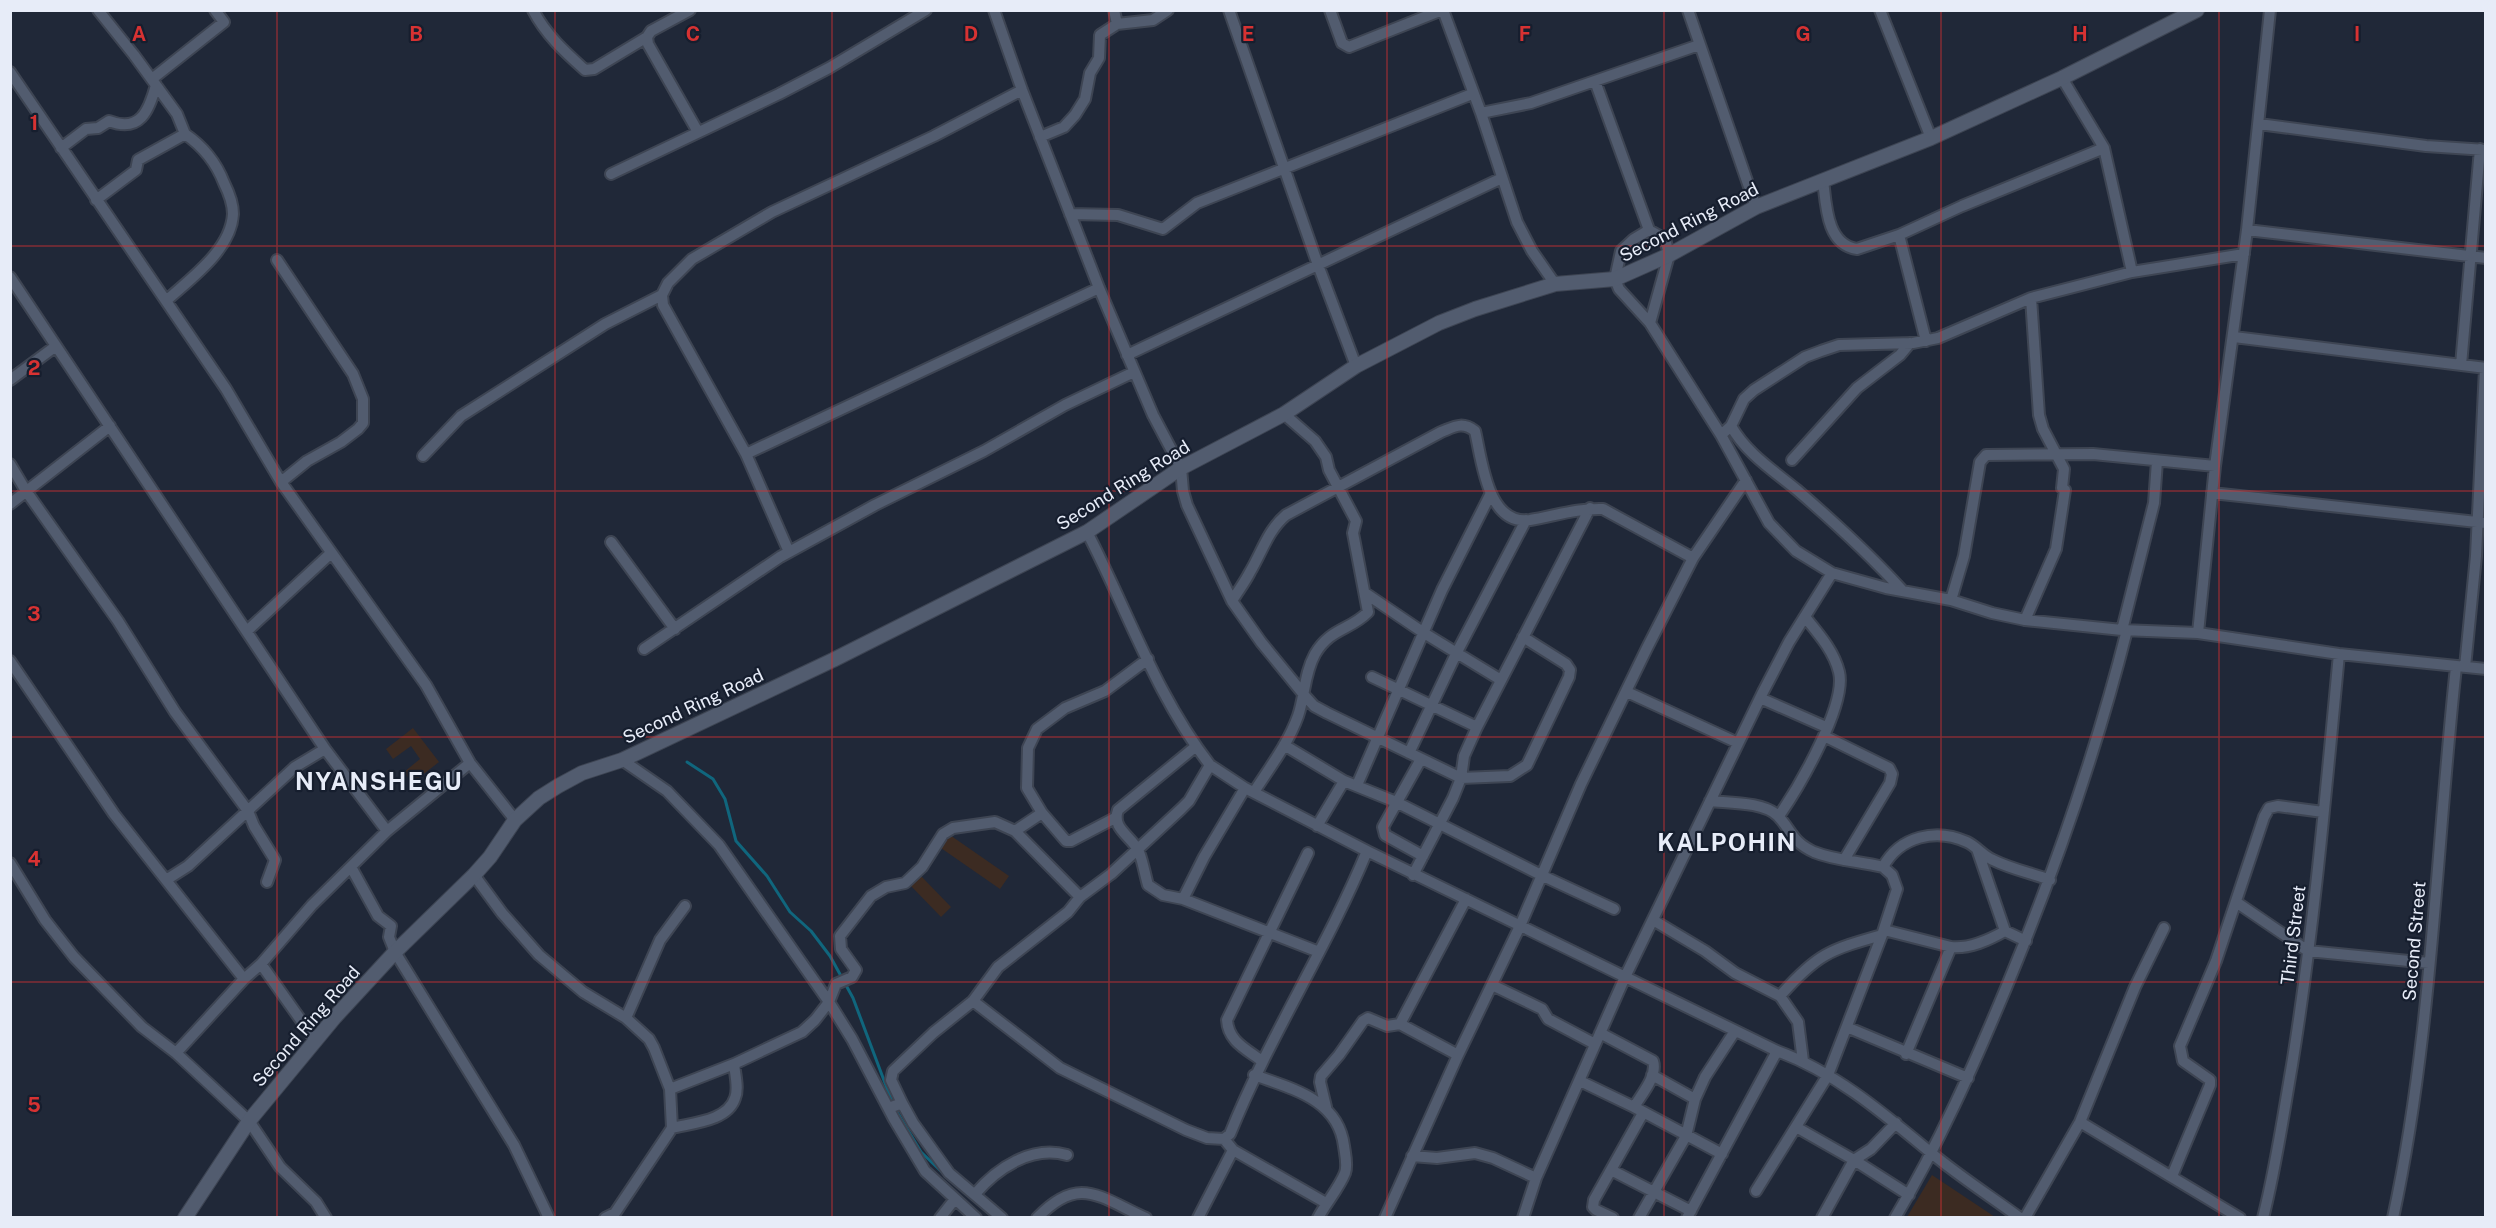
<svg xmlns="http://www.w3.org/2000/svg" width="2496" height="1228" viewBox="0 0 2496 1228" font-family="'Public Sans',sans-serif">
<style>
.education{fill:#3c2b22}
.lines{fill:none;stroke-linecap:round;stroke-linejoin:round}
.stream{stroke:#10667d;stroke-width:3}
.street-casing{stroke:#3e4553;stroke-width:14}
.secondary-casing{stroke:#3e4553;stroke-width:16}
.street{stroke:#525c6f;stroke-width:10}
.secondary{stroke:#525c6f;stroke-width:14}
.grid{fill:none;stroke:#d73232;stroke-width:1.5;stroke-opacity:0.55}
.labels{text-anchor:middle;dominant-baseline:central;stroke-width:4.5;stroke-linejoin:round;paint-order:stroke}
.street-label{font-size:18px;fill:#e7ecf8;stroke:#161e2e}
.district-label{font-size:24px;font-weight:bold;letter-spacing:1.5px;fill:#e7ecf8;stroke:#161e2e}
.grid-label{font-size:20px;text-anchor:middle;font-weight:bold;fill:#d73232;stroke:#161e2e;stroke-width:4.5;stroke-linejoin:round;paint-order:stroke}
</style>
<rect width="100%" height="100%" fill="#202838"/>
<path class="education" d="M413,728l26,34 -27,21 -8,-11 16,-13 -9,-13 -18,13 -7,-10z
M947,833l62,43 -9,13 -62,-43z
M921,876l30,31 -10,10 -30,-31z
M1932,1175l63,42h-88z"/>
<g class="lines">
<path class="stream" d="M687,762l26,17 12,20 11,42 31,35 23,36 21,19 19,25 23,42 41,109 27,45 23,22"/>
<g class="street-casing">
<path id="street" d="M98,10l36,45 43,59 8,20
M533,10c13,25 32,42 52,60l9,-1 53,-32
M690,10l-39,21 -4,6 1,7 50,88
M994,10l28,80 77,198 54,127 28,53 2,23 4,14 45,96 29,41 44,54 9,10 13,7 134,65 49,-2 17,-11 42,-88 1,-7 -4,-6 -43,-27
M1114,10l3,14
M1229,10l89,255 38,101
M1330,10l12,33 7,4 93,-37
M1443,10l38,103 36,109 15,29 23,33
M1688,10l68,197
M1880,10l51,128
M10,72l216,317 55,93 145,203 44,78 45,57
M2062,78l42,70 28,124
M152,79l72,-57 -9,-12
M1595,81l54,149
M1481,113l50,-10 168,-58
M2259,124l167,22 60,4
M1040,137l24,-10 11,-12 10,-16 5,-26 9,-15 1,-23 17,-11 36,-4 15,-10
M61,148l25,-19 12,-1 11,-7c31,12 40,-10 47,-36
M611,174l168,-80 50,-26 97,-58
M1823,180c3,23 3,65 34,69l42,-14 63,-29 142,-58
M96,200l40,-30 2,-10 47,-26c19,13 31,28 39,49 5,10 9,20 9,31 -2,36 -42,64 -66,86
M1070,214l48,1 45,14 34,-26 275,-109
M2247,230l239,28
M1899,235l27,106
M277,260l76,114 10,25v24l-5,6 -17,13 -34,19 -26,21
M10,277l315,472 62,82
M1650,323l19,-68 -4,-16 -16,-9 -15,9 -13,12 -6,28 4,10 31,34 71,112 48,88 27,28 36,22 54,15 65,12 41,13 33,7 97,10 76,3 141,21 147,15
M2234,337l252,31
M1127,355l375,-177
M2461,365l19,-216
M10,380l46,-34
M1731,426c15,27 43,45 66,64 36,31 73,65 105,100
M1721,435l10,-9 13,-27 10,-9 51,-33 16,-6 18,-6 74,-2 25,-5 93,-40 101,-26 112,-18
M746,454l353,-166
M423,456l38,-40 144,-92 57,-29
M1792,460l65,-72 43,-33 10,-12
M10,464l16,27 92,130 57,91 73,99 6,15 21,34 -8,22
M2212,493l274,30
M10,504l100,-78
M1087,532c40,77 69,164 123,233
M611,542l64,87
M789,552l-43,-98 -83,-149 -1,-10 6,-12 24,-24 80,-47 162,-76 88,-46
M1365,593l59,40 77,47
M1951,600l13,-44 16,-94 6,-7 107,-1 122,12
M1232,601c6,-10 13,-19 18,-29 12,-20 18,-42 36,-57l155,-83c13,-5 21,-11 34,-1 7,29 12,95 55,89 24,-4 48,-12 73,-11l90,49
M2025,620l31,-71 9,-59 -3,-2 2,-19 -21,-40 -4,-14 -8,-117
M248,630l82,-76
M2122,630l32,-127 3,-42
M2198,633l17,-167 32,-236 23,-220
M644,649l136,-92 95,-52 109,-54 81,-46 69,-33
M10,661l104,153 130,165
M2465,667l11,-111 9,-188
M1372,677l105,50
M1627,692l111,51
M1760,698l66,29
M1824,736l65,32 3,6 -2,9 -46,77
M1284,745l60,36 52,21 147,74 71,33
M1195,747l-77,63c-7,19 14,26 21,42 4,10 6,23 9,33l15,10 20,4 136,53
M1409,753l47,-99 70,-134
M1421,759l-38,68 2,8 38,21
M622,760l45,31 52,54 110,157 23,37 42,80 31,52 51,47
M1357,785l85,-195 48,-95
M1254,792c16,-25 34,-48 44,-76 7,-20 6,-42 17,-62 15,-26 36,-24 53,-42l-15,-79 3,-12 -27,-51 -3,-13 -11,-16 -31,-27
M1710,801c20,2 54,1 68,15 14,15 14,26 36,36 22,9 46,9 69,15
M1777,815l4,-2c19,-28 66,-109 58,-141 -5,-21 -21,-39 -34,-55
M1115,818l-44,23h-5l-24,-28 -15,-25 1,-40 9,-19 28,-21 40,-17 43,-32
M1317,826l27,-45
M1015,831l27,-18
M1977,849l28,82
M10,863l35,57 29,37 68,70 34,26 73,68 31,46 36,35 10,16
M351,867l27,49 13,10 -2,11 6,15 119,193 35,73
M474,875l28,38 37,42 44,37 43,26 23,21 5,9 16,41 2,39 -57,85 -10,5
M1413,875l40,-77 8,-20 3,-22 13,-29 113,-219
M166,880l22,-14 107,-99 30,-18
M1183,899l21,-42 41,-69
M2236,902l72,49 121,12
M1653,920l52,31 30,22 45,23 18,26 5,39
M1884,930l67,17c19,2 38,-7 54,-16l21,10
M261,964l54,76
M1492,985l50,24 6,10 47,25
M1780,996c37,-42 49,-46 102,-61l15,-46 -5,-14 -9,-8c17,-31 53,-39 84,-25 9,4 16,14 26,18 18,9 38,13 57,20
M973,1001l87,67 126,62 21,8 17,1 6,-5c39,-97 97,-186 137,-283l410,200c58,21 106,62 153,101 29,24 60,44 90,66
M626,1018l34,-78 25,-34
M1849,1028l119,50
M1600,1033l53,28c5,15 -12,34 -19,46
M176,1053l68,-74 17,-15 51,-59 75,-74 83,-68
M1906,1054l45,-107
M1458,1055l-58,-31 66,-125
M1262,1061c-16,-12 -34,-20 -35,-41l81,-167
M1254,1075c38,14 84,24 90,71 1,8 4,19 1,27 -6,15 -19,30 -27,45
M1652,1075l43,24
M1580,1081l54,26 88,47
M670,1089l64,-25 68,-32 13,-12 14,-18 7,-18 16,-7 4,-7 -15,-21 -1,-13 31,-40 15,-9 19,-4 17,-16 21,-33 10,-6 42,-6 20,9 65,66
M902,1103l11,20 36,50 53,45
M1326,1107l-6,-25 1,-6 18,-21 24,-34 5,-3 19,8 13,-2
M889,1108l13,-5 -11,-23 2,-9 40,-38 40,-32 25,-34 70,-55 12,-15 31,-23 70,-65 8,-8 21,-36 35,23 122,63
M2080,1122l160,96
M1796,1127l58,33 17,-11 25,-26
M672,1128c20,-5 56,-7 63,-30 4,-9 0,-24 -1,-34
M1224,1139l9,11 93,53
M1412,1156l25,2 38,-5 18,5 43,20
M1611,1170l80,41
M2172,1176l38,-91v-5l-27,-19 -3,-15 36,-85 48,-144 5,-9 9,-2 45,6
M1756,1191l72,-116 54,-140
M975,1194c22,-26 57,-49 92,-39
M940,1218l15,-19
M1037,1218c42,-44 62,-21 109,0
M1198,1218l35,-68
M1385,1218l73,-163 62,-129 61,-142 66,-136 46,-90 53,-78
M1523,1218l13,-40 89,-201 138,-285 26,-50 43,-69
M1613,1218l-17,-8 -3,-3 1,-7 49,-87
M1639,1218l47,-82 9,-37 10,-22 30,-46
M1687,1218l90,-167
M1822,1218l32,-58 55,35
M1895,1218c44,-74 78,-151 111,-230 49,-118 90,-235 121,-358
M2025,1218l55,-96 55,-135 29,-59
M2263,1218c13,-51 20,-101 29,-153 22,-136 34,-274 47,-411
M2393,1218c39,-181 43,-368 63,-551"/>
</g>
<g class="secondary-casing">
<path id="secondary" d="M185,1218l64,-97 86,-104 60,-65 79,-77 16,-18 25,-37 24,-22 19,-12 24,-13 40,-13 211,-100 254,-128 94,-64 103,-54 72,-48 83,-43 36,-14 80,-25 60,-5 54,-24 87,-48 175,-69 131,-60 135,-68"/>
</g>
<use href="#street" class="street"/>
<use href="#secondary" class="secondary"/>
</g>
<path class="grid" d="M277,10v1208M555,10v1208M832,10v1208M1109,10v1208M1387,10v1208M1664,10v1208M1941,10v1208M2219,10v1208M10,246h2476M10,491h2476M10,737h2476M10,982h2476"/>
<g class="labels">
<g class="street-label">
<text transform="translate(1689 222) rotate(-27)">Second Ring Road</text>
<text transform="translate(1123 485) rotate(-32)">Second Ring Road</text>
<text transform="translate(693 706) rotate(-25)">Second Ring Road</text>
<text transform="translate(2293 935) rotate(-83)">Third Street</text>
<text transform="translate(2414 941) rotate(-85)">Second Street</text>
<text transform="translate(306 1026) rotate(-49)">Second Ring Road</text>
</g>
<g class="district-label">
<text x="379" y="781">NYANSHEGU</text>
<text x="1727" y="842">KALPOHIN</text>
</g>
</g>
<g class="grid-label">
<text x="139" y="41">A</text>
<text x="416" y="41">B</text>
<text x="693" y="41">C</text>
<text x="971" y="41">D</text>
<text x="1248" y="41">E</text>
<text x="1525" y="41">F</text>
<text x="1803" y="41">G</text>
<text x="2080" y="41">H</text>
<text x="2357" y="41">I</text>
<text x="34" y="130">1</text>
<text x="34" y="375">2</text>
<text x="34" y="621">3</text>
<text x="34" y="866">4</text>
<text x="34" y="1112">5</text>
</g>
<rect width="2496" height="1228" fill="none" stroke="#e7ecf8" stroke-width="24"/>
</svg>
